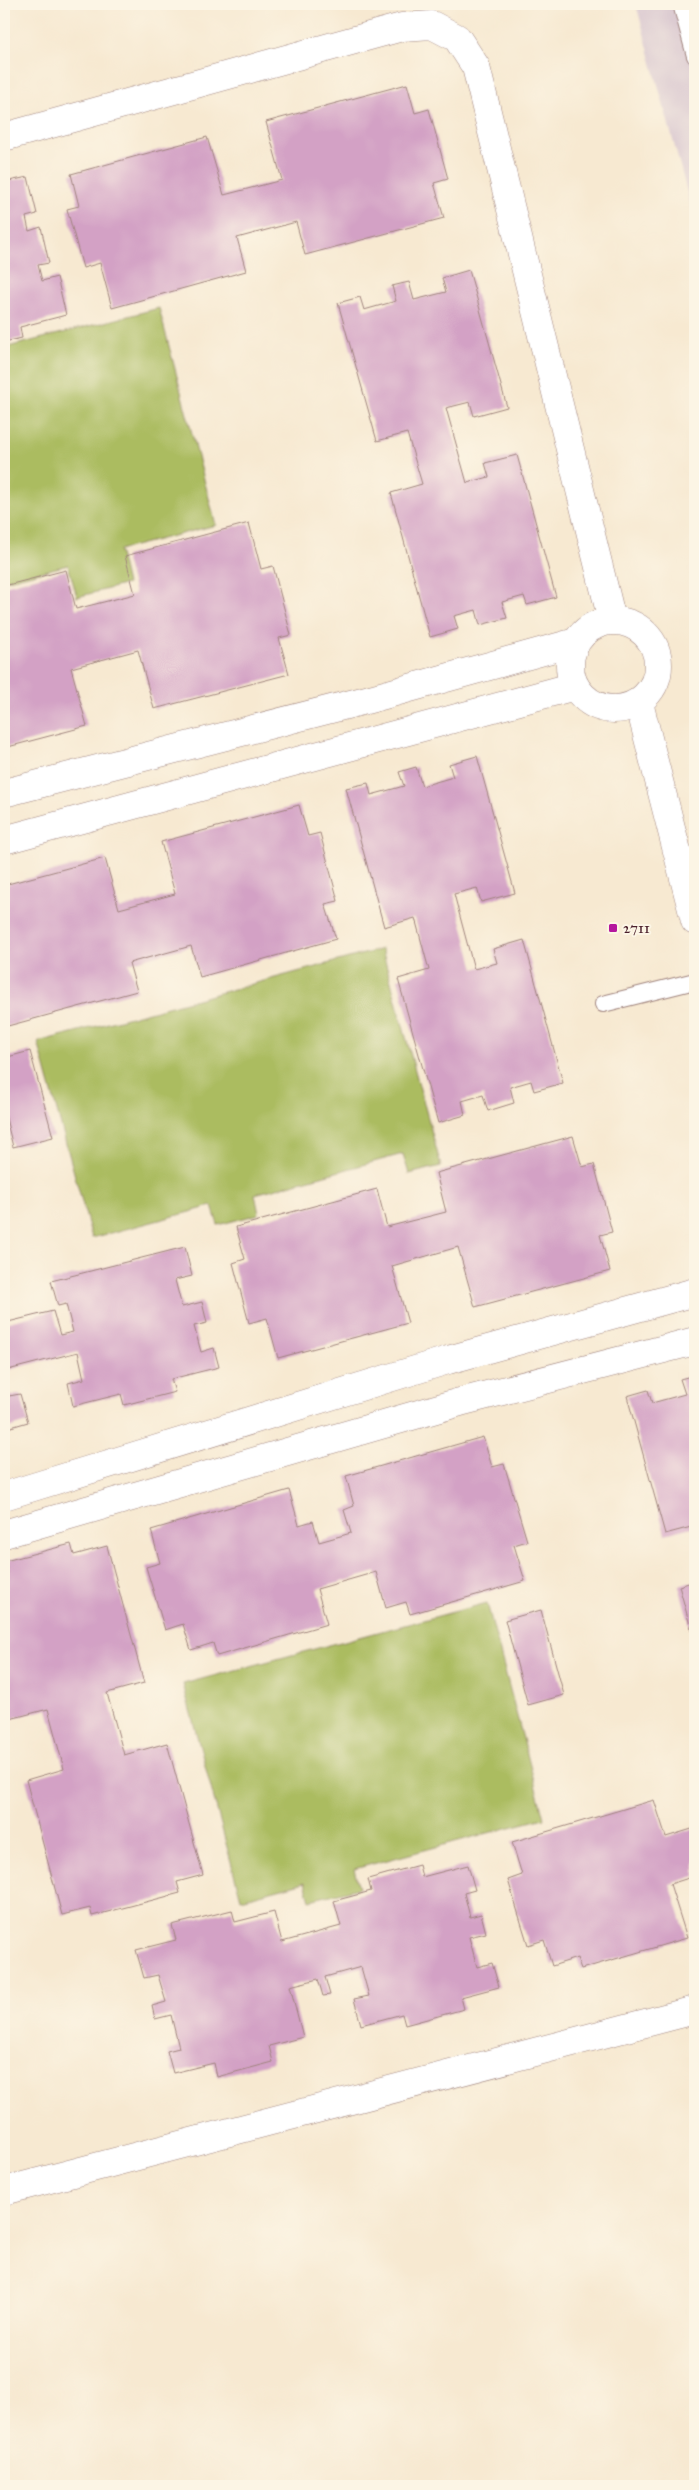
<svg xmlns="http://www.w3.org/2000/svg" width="699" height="2490" viewBox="0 0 699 2490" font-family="'IM FELL Great Primer',serif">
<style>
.industrial{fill:#d1bdcb}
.green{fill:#abbc60;stroke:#7a6e46}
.building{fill:#d3a1c5}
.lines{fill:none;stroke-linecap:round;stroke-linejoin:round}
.service-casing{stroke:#a0847e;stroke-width:18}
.minor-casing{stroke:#a0847e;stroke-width:29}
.service{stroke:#fff;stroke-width:16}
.minor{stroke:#fff;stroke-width:28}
.poi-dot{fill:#b5179e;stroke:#fcf5e5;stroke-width:2}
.labels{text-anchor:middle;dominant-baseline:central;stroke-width:4;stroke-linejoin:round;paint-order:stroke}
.poi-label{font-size:15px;fill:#4a1f2b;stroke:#fcf5e5;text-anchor:start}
</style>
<rect width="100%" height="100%" fill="#fcf5e5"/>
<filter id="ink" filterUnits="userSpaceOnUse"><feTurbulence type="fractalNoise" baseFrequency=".02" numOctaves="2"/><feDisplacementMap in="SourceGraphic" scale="10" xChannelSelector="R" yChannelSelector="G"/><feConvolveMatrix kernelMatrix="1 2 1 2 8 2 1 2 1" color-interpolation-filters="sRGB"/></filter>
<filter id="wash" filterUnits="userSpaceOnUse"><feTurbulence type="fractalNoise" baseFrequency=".0096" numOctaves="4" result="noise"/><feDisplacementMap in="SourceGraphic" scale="20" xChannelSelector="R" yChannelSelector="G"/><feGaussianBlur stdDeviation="1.12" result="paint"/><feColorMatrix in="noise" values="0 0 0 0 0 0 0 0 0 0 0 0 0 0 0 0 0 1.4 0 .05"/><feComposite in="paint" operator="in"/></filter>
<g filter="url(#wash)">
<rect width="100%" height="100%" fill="#f7e9d1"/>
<path class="industrial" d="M636,4h59v217z"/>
<path class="green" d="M159,308l57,217 -97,25 8,34 -50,13 -9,-32 -64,16v-233z
M382,949l59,217 -32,8 -6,-20 -148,40 4,20 -41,11 -6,-19 -120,32 -54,-196z
M487,1603l57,215 -190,51 5,19 -49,12 -5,-18 -64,17 -58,-215z"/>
<g id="blocks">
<path class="building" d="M407,84l8,29 14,-4 19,70 -14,4 10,35 -139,37 -9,-33 -59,16 9,33 -134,37 -12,-45 -17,5 -16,-59 12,-3 -8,-32 136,-37 17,58 58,-15 -16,-58z
M28,177l9,37 -11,3 3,14 12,-4 8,36 -11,2 4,16 15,-4 9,38 -46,12 2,11 -18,4v-160z
M469,270l38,137 -33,9 -4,-14 -24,6 21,75 22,-6 -4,-14 32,-8 39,142 -29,8 -3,-9 -22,6 5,16 -27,7 -4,-15 -22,6 4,13 -28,8 -39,-144 31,-9 -15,-51 -30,8 -39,-138 22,-6 4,13 32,-9 -4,-15 17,-4 5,18 32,-8 -4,-14z
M249,523l12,46 12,-3 18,69 -12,3 10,36 -135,35 -16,-59 -67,18 16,58 -83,22v-162l62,-16 10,39 59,-15 -10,-38z
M477,756l38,137 -34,9 -4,-14 -23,6 20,75 23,-6 -4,-14 31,-9 39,143 -29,8 -3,-10 -21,6 4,16 -26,8 -5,-16 -21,6 3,14 -27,8 -40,-144 31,-9 -14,-52 -31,9 -38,-139 22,-5 3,12 33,-9 -5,-14 17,-5 6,19 31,-9 -4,-13z
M299,805l9,31 12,-3 18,68 -13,3 11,35 -136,38 -9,-31 -62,17 8,28 -133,36v-142l101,-27 14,51 56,-15 -14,-52z
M30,1051l23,86 -40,10 -9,-37v-52z
M573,1136l9,31 12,-3 18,68 -12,3 10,36 -135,36 -17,-60 -66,19 16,57 -130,35 -11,-40 -18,5 -16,-60 12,-4 -9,-32 141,-38 10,38 59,-15 -10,-39z
M185,1247l7,29 -17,4 7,27 20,-5 5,21 -13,3 7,26 13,-4 5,19 -48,12 4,13 -51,13 -3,-11 -48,12 -5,-23 16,-4 -6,-27 -74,19v-21l5,-2 -5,-25 49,-12 7,24 13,-3 -7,-28 -8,2 -7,-25z
M695,1375v151l-30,8 -38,-138 21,-6 4,13 33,-9 -5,-15z
M4,1379l5,17 11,-2 8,28 -24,7z
M483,1437l9,30 12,-3 23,77 -13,4 11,36 -115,33 -4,-12 -20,6 -10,-36 -59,17 10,35 -110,32 -4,-13 -22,7 -8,-26 -18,6 -19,-63 14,-4 -9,-33 138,-40 10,35 14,-4 6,21 32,-9 -7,-23 10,-4 -8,-30z
M71,1544l3,11 33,-9 37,137 -37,10 17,62 43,-12 36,132 -26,7 3,11 -88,23 -2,-8 -28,7 -36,-135 38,-11 -16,-60 -38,10 -6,-24v-121l4,-1 -3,-12z
M695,1581v62l-16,-57z
M541,1610l23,85 -36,10 -23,-85z
M654,1800l12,37 29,-9v48l-25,8 17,54 -106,31 -4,-11 -25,8 -8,-26 -16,5 -20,-65 14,-5 -10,-33z
M419,1865l3,12 46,-12 7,25 -11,3 6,24 11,-3 5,19 -17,4 8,30 15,-4 7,24 -38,10 3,12 -59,16 -3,-11 -41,11 -7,-26 15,-3 -8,-29 -36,10 5,18 -7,1 -5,-17 -28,7 13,51 -34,9 4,16 -56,15 -3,-14 -41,10 -6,-22 12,-3 -8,-33 -16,4 -3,-13 14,-4 -8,-27 -14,3 -8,-28 40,-10 -4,-15 60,-15 3,12 39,-10 8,30 59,-16 -7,-25 37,-10 -3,-12z"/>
</g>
</g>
<g filter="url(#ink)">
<use href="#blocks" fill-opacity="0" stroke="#a0847e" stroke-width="1"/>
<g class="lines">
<g class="service-casing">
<path id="service" d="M681,4l14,52
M603,1004l92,-23"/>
</g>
<g class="minor-casing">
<path id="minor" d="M4,137l398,-110 30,-2 25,13 19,29 136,553
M570 665a44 44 0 1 1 88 0a44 44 0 1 1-88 0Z
M639,703l56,218
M4,793l366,-94 206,-57
M4,840l571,-154
M4,1496l444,-136 247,-68
M4,1534l456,-132 235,-61
M4,2191l691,-181"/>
</g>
<use href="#service" class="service"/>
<use href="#minor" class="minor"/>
</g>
</g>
<rect class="poi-dot" x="608" y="923" width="10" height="10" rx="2.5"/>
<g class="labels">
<g class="poi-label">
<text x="623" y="928">2711</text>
</g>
</g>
<rect width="699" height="2490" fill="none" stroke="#fcf5e5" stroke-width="20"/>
</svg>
